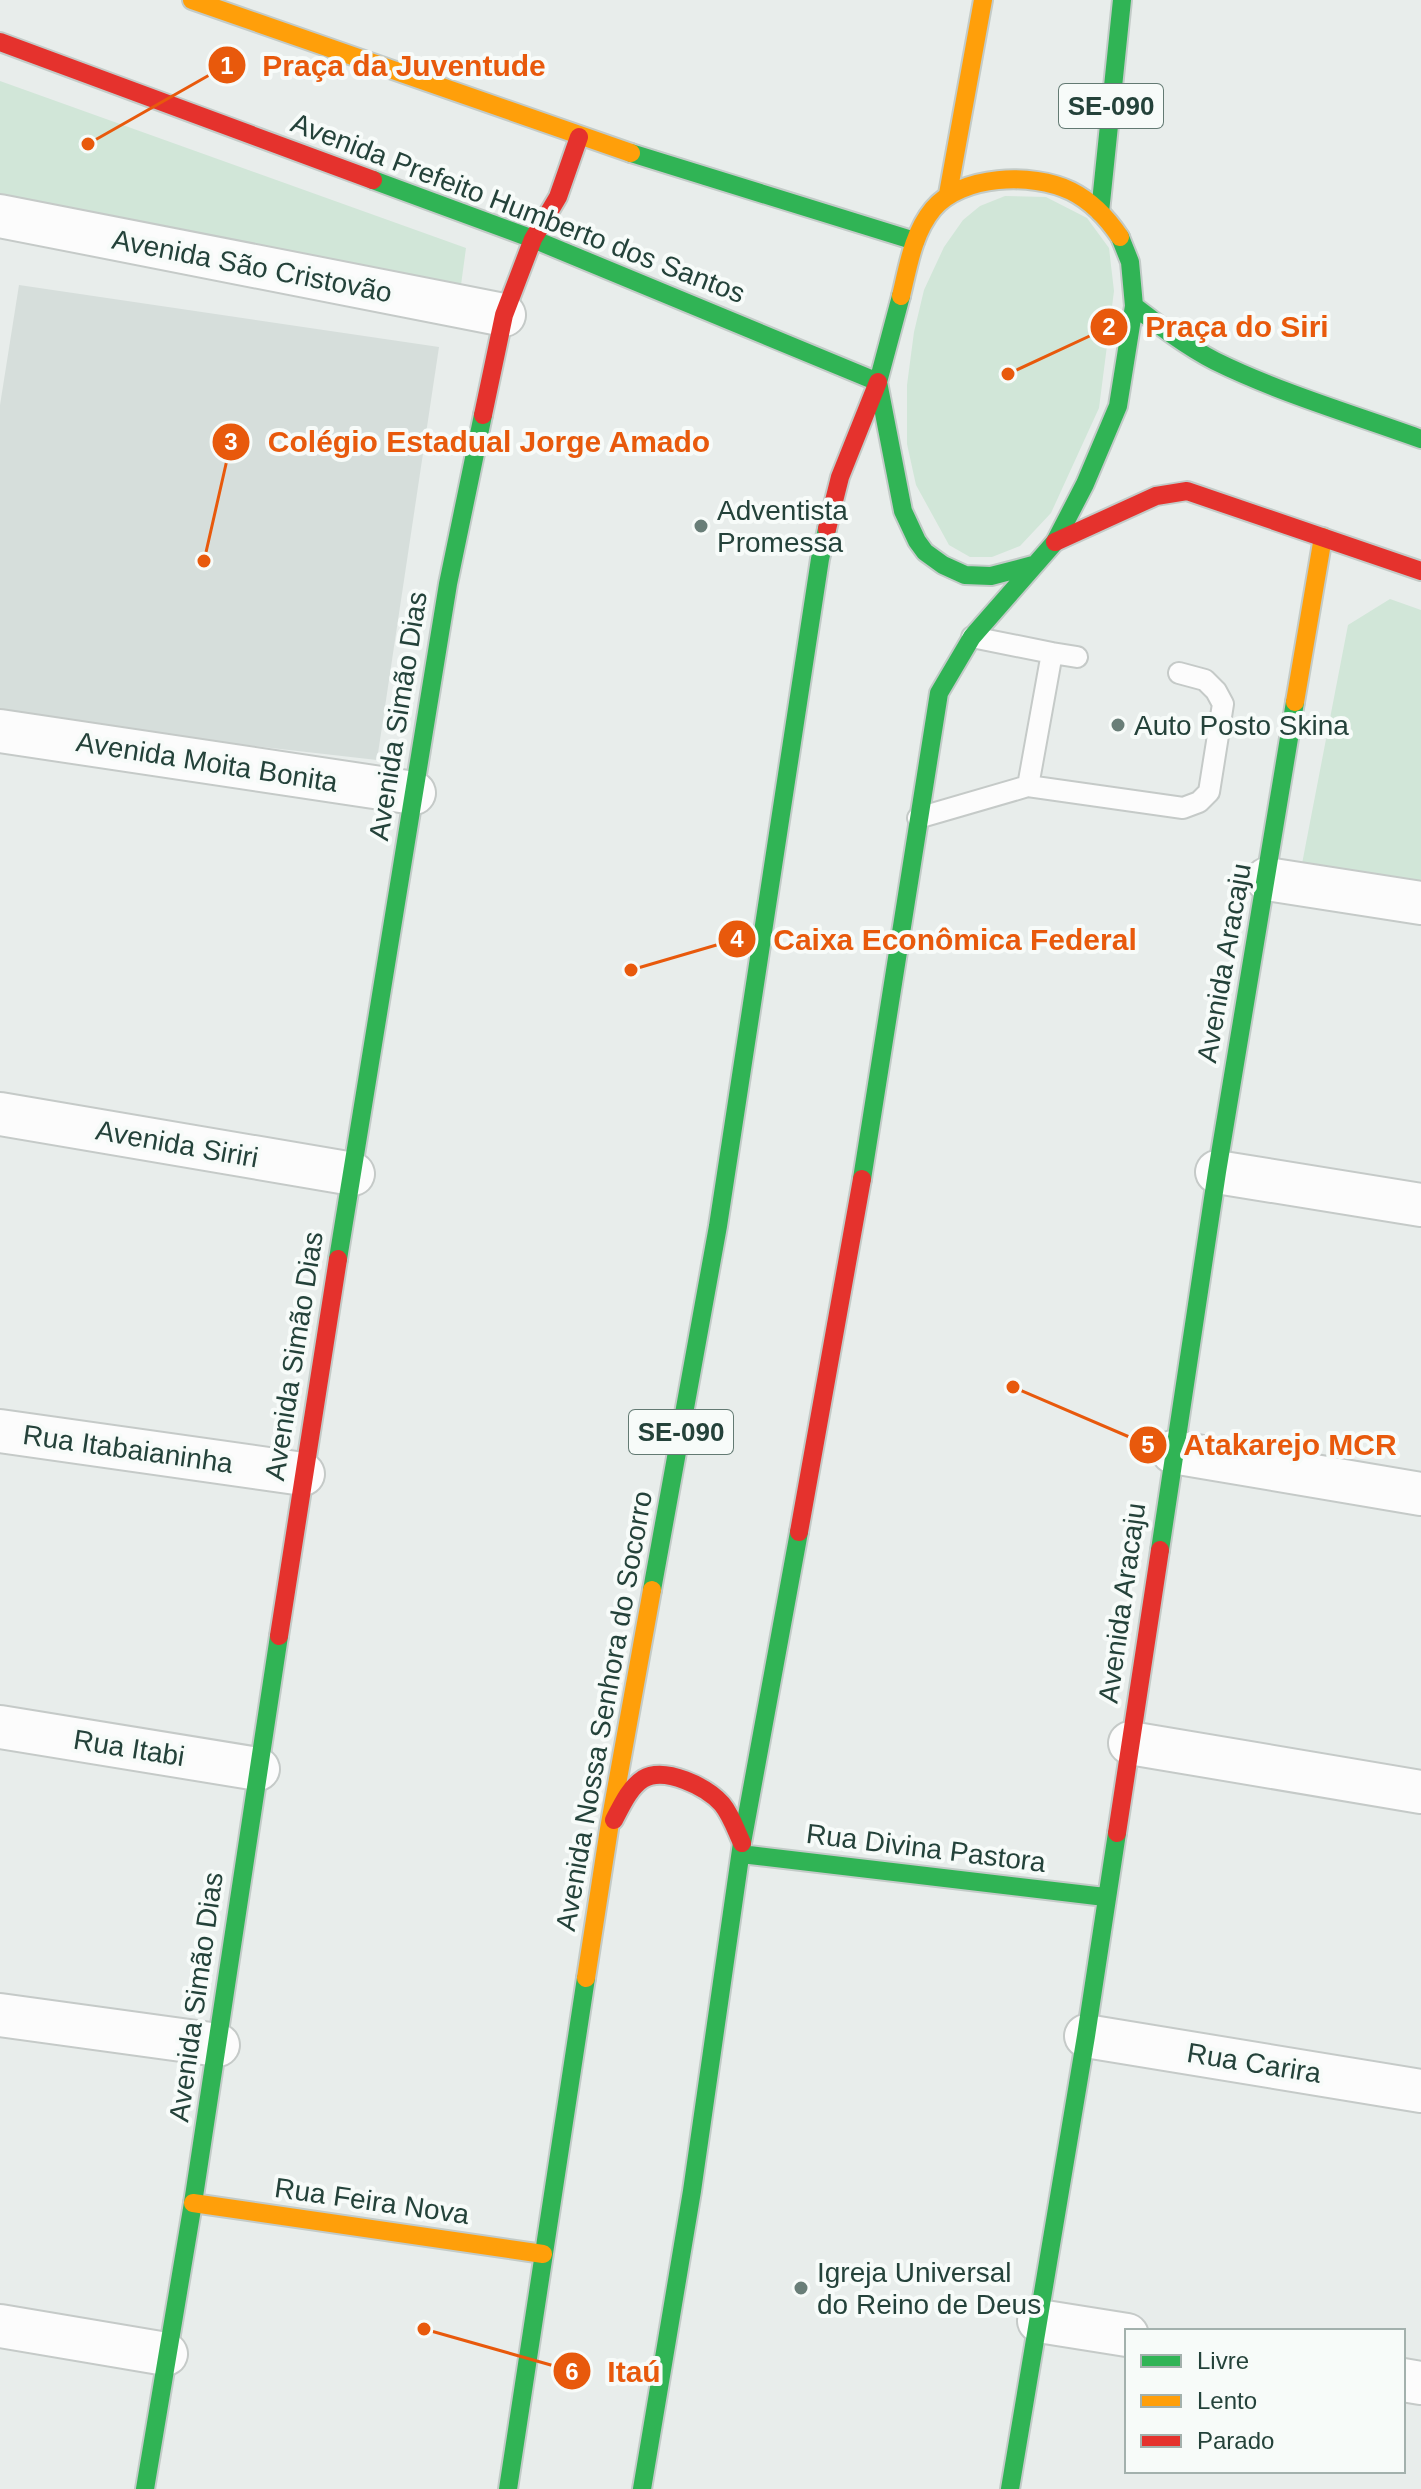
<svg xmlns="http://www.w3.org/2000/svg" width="1421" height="2489" viewBox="0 0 1421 2489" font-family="Helvetica,sans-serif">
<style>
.built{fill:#d6dedb}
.green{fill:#d1e6d8}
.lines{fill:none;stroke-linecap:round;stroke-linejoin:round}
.lane-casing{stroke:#c5cac8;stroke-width:24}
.street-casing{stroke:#c5cac8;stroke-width:46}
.fast-casing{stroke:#c3cbc8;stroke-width:22}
.slow-casing{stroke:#c3cbc8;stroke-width:22}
.jam-casing{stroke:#c3cbc8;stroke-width:22}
.lane{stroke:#fcfcfc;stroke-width:20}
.street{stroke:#fcfcfc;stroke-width:42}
.fast{stroke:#30b455;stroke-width:18}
.slow{stroke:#ff9f0a;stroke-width:18}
.jam{stroke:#e5322d;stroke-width:18}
.poi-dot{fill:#697e78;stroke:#f7fbf9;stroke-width:3}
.labels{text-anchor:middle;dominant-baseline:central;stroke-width:8;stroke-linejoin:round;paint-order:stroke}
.shield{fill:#f7fbf9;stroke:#637a73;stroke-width:2}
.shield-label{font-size:26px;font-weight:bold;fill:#24423a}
.street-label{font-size:28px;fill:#24423a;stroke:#f7fbf9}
.poi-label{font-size:28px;fill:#24423a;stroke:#f7fbf9;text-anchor:start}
.leader{fill:none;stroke:#e8590c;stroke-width:3}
.callout-dot{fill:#e8590c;stroke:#f7fbf9;stroke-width:3}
.mark-label{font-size:24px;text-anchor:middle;font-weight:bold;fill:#fff}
.callout-label{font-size:30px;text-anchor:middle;font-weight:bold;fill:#e8590c;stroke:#f7fbf9;stroke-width:8;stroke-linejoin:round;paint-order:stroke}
</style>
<rect width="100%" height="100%" fill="#e8edeb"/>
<path class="built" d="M19,285l420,62 -62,413 -377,-43v-312z"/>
<path class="green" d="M0,81l466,167 -5,37 -461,-78z
M1005,196l41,1 41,21 22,30 5,43 -15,117 -48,105 -31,33 -28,11h-22l-21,-12 -33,-60 -9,-41v-59l7,-53 10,-42 20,-43 19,-27 17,-14z
M1390,599l31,11v277l-120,-18 47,-244z"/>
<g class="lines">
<g class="lane-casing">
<path id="lane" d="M1052,653l25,4
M1028,786l155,22 16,-6 10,-10 14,-88 -7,-13 -11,-11 -26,-7
M918,818l110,-32 24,-133 -80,-16"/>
</g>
<g class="street-casing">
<path id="street" d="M0,216l504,99
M0,731l414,62
M1267,879l154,24
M0,1114l353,60
M1217,1172l204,33
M0,1431l303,43
M1173,1452l248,42
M0,1727l258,42
M1130,1743l291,49
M0,2015l218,30
M1086,2036l335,55
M1039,2321l88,14
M0,2326l166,28
M1403,2380l18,3"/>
</g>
<g class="fast-casing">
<path id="fast" d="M631,153l284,88
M373,180l160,59 345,143
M1100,212l22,-212
M901,296l-23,86 25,129 14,30 8,11 18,13 22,10 26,1 42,-11
M1134,306c26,20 52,40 81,55 65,32 137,53 206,78
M862,1179l77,-486 33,-56 83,-95 30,-58 33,-78 16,-100 -4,-44 -10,-25
M338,1259l110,-675 35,-169
M1160,1550l57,-378 78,-470
M652,1590l66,-364 102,-667 7,-30
M741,1854l364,43
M145,2489l48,-286 86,-567
M508,2489l78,-511
M642,2489l50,-298 50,-348 57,-311
M1010,2489l76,-453 31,-203"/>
</g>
<g class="slow-casing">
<path id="slow" d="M192,0l439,153
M948,194l35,-194
M901,296c7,-29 12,-63 32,-87 28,-34 99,-37 138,-18 20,10 37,28 49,46
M1295,702l28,-165
M586,1978l23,-149 43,-239
M193,2203l350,51"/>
</g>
<g class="jam-casing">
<path id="jam" d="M0,42l373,138
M483,415l21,-100 29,-76 25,-42 21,-60
M827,529l13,-52 38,-95
M1055,542l101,-46 31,-5 234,80
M799,1532l63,-353
M279,1636l59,-377
M614,1820c7,-13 15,-32 29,-41 22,-13 64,8 79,25 9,11 14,26 20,39
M1117,1833l43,-283"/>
</g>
<use href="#lane" class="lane"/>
<use href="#street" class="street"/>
<use href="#fast" class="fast"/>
<use href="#slow" class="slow"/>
<use href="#jam" class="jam"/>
</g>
<g class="poi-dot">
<circle cx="701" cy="526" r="8"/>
<circle cx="1118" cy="725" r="8"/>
<circle cx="801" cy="2288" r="8"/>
</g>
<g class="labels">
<g class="shield">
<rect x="1059" y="84" width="104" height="44" rx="6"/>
<rect x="629" y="1410" width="104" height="44" rx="6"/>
</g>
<g class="shield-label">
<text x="1111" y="106">SE-090</text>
<text x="681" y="1432">SE-090</text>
</g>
<g class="street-label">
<text transform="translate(518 208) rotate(21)">Avenida Prefeito Humberto dos Santos</text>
<text transform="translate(252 266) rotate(11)">Avenida São Cristovão</text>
<text transform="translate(398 716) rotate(-81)">Avenida Simão Dias</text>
<text transform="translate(207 762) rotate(9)">Avenida Moita Bonita</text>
<text transform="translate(1224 963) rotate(-80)">Avenida Aracaju</text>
<text transform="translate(177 1144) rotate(10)">Avenida Siriri</text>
<text transform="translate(294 1356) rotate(-81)">Avenida Simão Dias</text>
<text transform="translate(128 1449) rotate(8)">Rua Itabaianinha</text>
<text transform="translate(1122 1603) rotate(-82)">Avenida Aracaju</text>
<text transform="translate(604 1711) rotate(-80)">Avenida Nossa Senhora do Socorro</text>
<text transform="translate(129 1748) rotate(9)">Rua Itabi</text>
<text transform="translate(926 1848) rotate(7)">Rua Divina Pastora</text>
<text transform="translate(196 1997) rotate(-82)">Avenida Simão Dias</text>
<text transform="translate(1254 2063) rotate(9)">Rua Carira</text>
<text transform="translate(372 2201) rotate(8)">Rua Feira Nova</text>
</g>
<g class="poi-label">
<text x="717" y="510">Adventista<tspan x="717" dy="32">Promessa</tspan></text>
<text x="1134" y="725">Auto Posto Skina</text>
<text x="817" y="2272">Igreja Universal<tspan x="817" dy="32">do Reino de Deus</tspan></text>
</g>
</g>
<path class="leader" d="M88 144L227 65M1008 374L1109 327M204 561L231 442M631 970L737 939M1013 1387L1148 1445M424 2329L572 2371"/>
<g class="callout-dot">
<circle cx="88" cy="144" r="8"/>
<circle cx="1008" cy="374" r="8"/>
<circle cx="204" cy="561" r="8"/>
<circle cx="631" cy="970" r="8"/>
<circle cx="1013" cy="1387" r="8"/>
<circle cx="424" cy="2329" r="8"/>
<circle cx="227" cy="65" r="20"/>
<circle cx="1109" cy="327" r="20"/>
<circle cx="231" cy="442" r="20"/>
<circle cx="737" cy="939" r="20"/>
<circle cx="1148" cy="1445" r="20"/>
<circle cx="572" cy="2371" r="20"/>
</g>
<g class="mark-label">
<text x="227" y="74">1</text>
<text x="1109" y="335">2</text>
<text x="231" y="450">3</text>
<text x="737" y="947">4</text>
<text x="1148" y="1453">5</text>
<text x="572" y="2380">6</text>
</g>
<g class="callout-label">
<text x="404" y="76">Praça da Juventude</text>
<text x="1237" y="337">Praça do Siri</text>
<text x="489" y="452">Colégio Estadual Jorge Amado</text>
<text x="955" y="950">Caixa Econômica Federal</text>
<text x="1290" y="1455">Atakarejo MCR</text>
<text x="634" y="2382">Itaú</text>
</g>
<rect x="1125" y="2329" width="280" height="144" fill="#f7fbf9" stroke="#a3b1ad" stroke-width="2"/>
<rect x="1141" y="2355" width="40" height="12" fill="#30b455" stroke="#a3b1ad" stroke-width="2"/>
<text x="1197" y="2369" font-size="24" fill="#24423a">Livre</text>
<rect x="1141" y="2395" width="40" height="12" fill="#ff9f0a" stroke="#a3b1ad" stroke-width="2"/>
<text x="1197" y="2409" font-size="24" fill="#24423a">Lento</text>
<rect x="1141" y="2435" width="40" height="12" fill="#e5322d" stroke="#a3b1ad" stroke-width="2"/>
<text x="1197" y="2449" font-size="24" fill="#24423a">Parado</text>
</svg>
